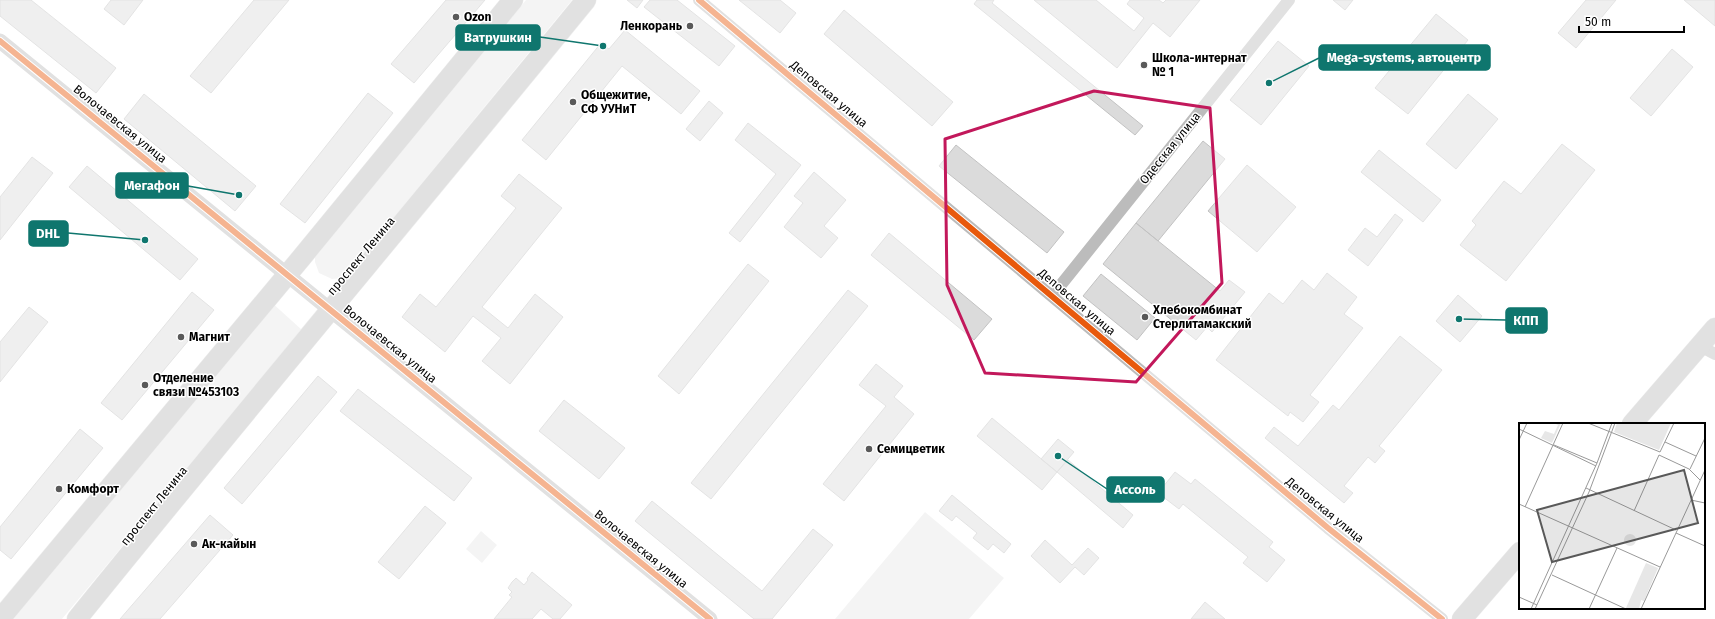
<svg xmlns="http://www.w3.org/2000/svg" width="1715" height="619" viewBox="0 0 1715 619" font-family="'Fira Sans',sans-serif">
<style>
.green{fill:#e7e7e7}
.building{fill:#dbdbdb;stroke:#c2c2c2}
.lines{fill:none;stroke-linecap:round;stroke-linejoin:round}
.primary-casing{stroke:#dbdbdb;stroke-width:21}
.minor{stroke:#bcbcbc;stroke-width:12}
.tertiary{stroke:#bcbcbc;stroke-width:15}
.primary{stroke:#bcbcbc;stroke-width:20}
.cycleway-casing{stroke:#fff;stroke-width:8}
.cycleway{stroke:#e8590c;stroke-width:6}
.marked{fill:none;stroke:#c2185b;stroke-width:3;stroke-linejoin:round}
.poi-dot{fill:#595959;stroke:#fff;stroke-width:1.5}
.labels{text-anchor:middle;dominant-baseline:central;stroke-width:3;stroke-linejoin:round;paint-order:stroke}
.poi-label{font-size:12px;font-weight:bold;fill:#000;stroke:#fff;text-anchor:start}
.street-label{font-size:12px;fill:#000;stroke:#fff}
.inset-road{fill:none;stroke:#999;stroke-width:1}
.view{fill:#595959;fill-opacity:0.15;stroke:#595959;stroke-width:2}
.inset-edge{fill:none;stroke:#000;stroke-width:2}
.leader{fill:none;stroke:#0f766e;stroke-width:1.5}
.callout-dot{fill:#0f766e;stroke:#fff;stroke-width:1.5}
.callout{fill:#0f766e;stroke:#0f766e;stroke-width:1.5}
.callout-label{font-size:13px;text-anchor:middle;font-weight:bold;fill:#fff}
</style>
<rect width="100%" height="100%" fill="#fff"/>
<path class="green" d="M526,0h46l-228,278 -12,1 -13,-6 -4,-11v-9z
M270,301l32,29 -240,289h-53z
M925,512l79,66 -35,41h-134z
M481,531l16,14 -15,18 -16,-14z"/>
<path class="building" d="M0,0h31l85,68 -20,25 -96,-77z
M111,0h32l-19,25 -20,-16z
M254,0h35l-78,93 -21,-17z
M446,0h39l-71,83 -23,-19z
M627,0h16l-6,8z
M650,0h27l58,46 -16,20 -75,-59z
M739,0h41l16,13 -16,20z
M977,0h17l-2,3 151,123 -8,9 -161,-131z
M1034,0h62l38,31 10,-13 -17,-14 3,-4h29l4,3 3,-3h34l-30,37 -17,-14 -36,45z
M1333,0h20l-8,10z
M1586,0h30l-40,48 -18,-15z
M1684,0h31v26z
M844,10l109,92 -21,24 -108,-92z
M1436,14l32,26 -60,74 -33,-26z
M625,30l75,61 -19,23 -59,-48 -76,94 -24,-20 79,-97 8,6z
M1278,41l31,25 -48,59 -31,-25z
M1672,49l21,18 -42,49 -21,-18z
M368,93l25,20 -88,110 -25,-19z
M144,94l112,92 -21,25 -111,-92z
M1468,94l30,25 -42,50 -30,-25z
M709,101l14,12 -23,28 -14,-12z
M748,123l53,42 -61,77 -11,-9 47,-59 -41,-34z
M1203,141l22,18 -67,82 -22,-18z
M1562,144l33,26 -89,111 -46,-36 16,-20 -4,-4 32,-40 17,13z
M956,145l108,87 -17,21 -108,-87z
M1379,150l62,50 -18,22 -62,-50z
M32,157l21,16 -53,67v-43z
M1247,165l49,42 -39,45 -49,-41z
M87,166l111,93 -18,21 -111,-93z
M814,172l32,28 -22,26 14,12 -17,20 -37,-31 19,-24 -9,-7z
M519,174l43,34 -80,99 26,21 27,-34 28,23 -53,67 -28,-23 19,-23 -28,-22 -28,36 -43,-35 18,-23 16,13 80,-99 -15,-12z
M1395,214l8,6 -35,46 -20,-16 17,-22 12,9z
M1136,223l84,68 9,-11 16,12 -33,40 -5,-5 -11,13 -93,-76z
M889,233l103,86 -18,21 -103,-85z
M748,264l21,17 -90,113 -21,-18z
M1327,273l30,24 -13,17 19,14 -53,67 9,7 -16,20 -13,-10 -2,4 -72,-56 53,-67 14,11 19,-24 12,10z
M1101,274l54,44 -18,22 -54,-44z
M848,290l20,16 -157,193 -20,-16z
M192,292l22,18 -92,110 -21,-17z
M1458,295l24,21 -22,26 -24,-21z
M29,307l19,15 -48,60v-40z
M1400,336l42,34 -63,76 6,5 -10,12 -7,-6 -24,29 9,7 -9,10 -79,-65 9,-11 24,19 35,-41 6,5z
M876,364l27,22 -9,11 20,17 -70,87 -21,-17 63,-78 -27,-21z
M318,376l19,16 -95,112 -18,-16z
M358,389l114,89 -18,23 -114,-90z
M564,400l61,48 -26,31 -60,-48z
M992,418l65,54 -15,18 -65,-54z
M80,429l23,19 -92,111 -11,-9v-23z
M1058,439l16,13 -17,20 -16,-13z
M1068,460l65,55 -10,13 -66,-56z
M1175,472l16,12 4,-5 78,63 -4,5 16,13 -18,22 -24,-19 5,-6 -65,-53 -4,5 -21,-16z
M952,495l59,49 -7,9 -11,-9 -5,6 -15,-12 4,-5 -21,-17 -4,5 -13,-10z
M652,501l110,90 51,-62 20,16 -61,74h-18l-119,-98z
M425,506l21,17 -47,56 -21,-17z
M210,515l23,20 -73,84h-40z
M1045,540l27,25 16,-17 11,10 -15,17 -9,-8 -15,16 -29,-27z
M532,572l40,33 -12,14h-7l-12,-10 -9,10h-38l18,-22 -3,-2 3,-3 -4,-4 4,-6 4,-4 8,7 4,-5 -1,-1z
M1205,602l20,17h-34z"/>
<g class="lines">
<g class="primary-casing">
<path id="primary" d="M1632,424l83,-96
M0,619l302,-362 211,-257
M77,619c168,-208 340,-412 509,-619
M1462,619l58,-67"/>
</g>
<path class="minor" d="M699,0l629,528 114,91
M1052,296l237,-296
M1700,346l15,8"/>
<path class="tertiary" d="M0,41l710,578"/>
<use href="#primary" class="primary"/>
<g class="cycleway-casing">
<path id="cycleway" d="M699,0l629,528 114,91
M0,41l710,578"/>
</g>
<use href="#cycleway" class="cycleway"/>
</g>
<path d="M0 0H1715V619H0ZM1094,91l116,17 12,175 -86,99 -151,-9 -38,-88 -2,-146z" fill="#fff" fill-opacity=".55" fill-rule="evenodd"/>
<path class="marked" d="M1094,91l116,17 12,175 -86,99 -151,-9 -38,-88 -2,-146z"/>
<g class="poi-dot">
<circle cx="456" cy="17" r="4"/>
<circle cx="690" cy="26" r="4"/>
<circle cx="1144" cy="65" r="4"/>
<circle cx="573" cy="102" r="4"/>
<circle cx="1145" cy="317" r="4"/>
<circle cx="181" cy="337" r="4"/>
<circle cx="145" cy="385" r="4"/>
<circle cx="869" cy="449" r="4"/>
<circle cx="59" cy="489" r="4"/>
<circle cx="194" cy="544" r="4"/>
</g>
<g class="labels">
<g class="poi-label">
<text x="464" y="17">Ozon</text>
<text x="682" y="26" text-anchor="end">Ленкорань</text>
<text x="1152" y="58">Школа-интернат<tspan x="1152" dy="14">№ 1</tspan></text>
<text x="581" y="95">Общежитие,<tspan x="581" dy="14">СФ УУНиТ</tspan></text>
<text x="1153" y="310">Хлебокомбинат<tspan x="1153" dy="14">Стерлитамакский</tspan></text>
<text x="189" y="337">Магнит</text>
<text x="153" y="378">Отделение<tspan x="153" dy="14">связи №453103</tspan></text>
<text x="877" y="449">Семицветик</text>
<text x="67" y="489">Комфорт</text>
<text x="202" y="544">Ак-кайын</text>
</g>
<g class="street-label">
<text transform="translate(829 94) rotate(40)">Деповская улица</text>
<text transform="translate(120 124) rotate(39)">Волочаевская улица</text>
<text transform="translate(1170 148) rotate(-51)">Одесская улица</text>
<text transform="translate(361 256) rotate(-50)">проспект Ленина</text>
<text transform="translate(1077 302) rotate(40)">Деповская улица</text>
<text transform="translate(390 344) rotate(39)">Волочаевская улица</text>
<text transform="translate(154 506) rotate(-51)">проспект Ленина</text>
<text transform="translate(1325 510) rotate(39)">Деповская улица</text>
<text transform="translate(641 549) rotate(39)">Волочаевская улица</text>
</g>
</g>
<g transform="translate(1519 423)">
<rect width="186" height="186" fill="#fff"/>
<path d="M35,0h7l-9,20 -11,-5 4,-7 9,3 4,-9zM98,0h54l-12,27 -45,-18zM105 117a6 6 0 1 1 12 0a6 6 0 1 1-12 0ZM127,140l12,5 -14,33 -3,-1 -2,9 -13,-1z" fill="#e7e7e7"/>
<path class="inset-road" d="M69,0l72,29M0,6l77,37M0,17l8,-17M146,19l31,14M35,22l43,18M141,29l14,-29M140,32l30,14 11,11M171,46l15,-31M67,65l90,42M172,77l14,3M0,81l141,63M6,84l38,-84M115,88l25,-56M157,110l29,13M33,152l74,34M0,174l18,8M12,186l66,-146 15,-40M16,186l54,-117 26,-69M70,186l28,-61M122,186l64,-139"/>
<path class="view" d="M165,47l14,53 -146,39 -15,-52z"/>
<rect width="186" height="186" class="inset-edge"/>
</g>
<path class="leader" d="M603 46L540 37M1269 83L1319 58M239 195L188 186M145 240L68 233M1459 319L1506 320M1058 456L1107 489"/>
<g class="callout-dot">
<circle cx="603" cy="46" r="4"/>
<circle cx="1269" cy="83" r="4"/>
<circle cx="239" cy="195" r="4"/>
<circle cx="145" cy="240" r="4"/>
<circle cx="1459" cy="319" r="4"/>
<circle cx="1058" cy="456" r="4"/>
</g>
<g class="callout">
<rect x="456" y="25" width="84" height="25" rx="4"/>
<rect x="1319" y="45" width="171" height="25" rx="4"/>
<rect x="116" y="173" width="72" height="25" rx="4"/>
<rect x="29" y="221" width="39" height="25" rx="4"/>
<rect x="1506" y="308" width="41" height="25" rx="4"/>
<rect x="1107" y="477" width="57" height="25" rx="4"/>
</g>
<g class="callout-label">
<text x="498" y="42">Ватрушкин</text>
<text x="1404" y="62">Mega-systems, автоцентр</text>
<text x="152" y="190">Мегафон</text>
<text x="48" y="238">DHL</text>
<text x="1526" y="325">КПП</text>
<text x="1135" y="494">Ассоль</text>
</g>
<path d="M1579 26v6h105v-6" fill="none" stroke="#000000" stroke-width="2"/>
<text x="1585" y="26" font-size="12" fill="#000000" stroke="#ffffff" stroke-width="3" paint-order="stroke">50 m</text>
</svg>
